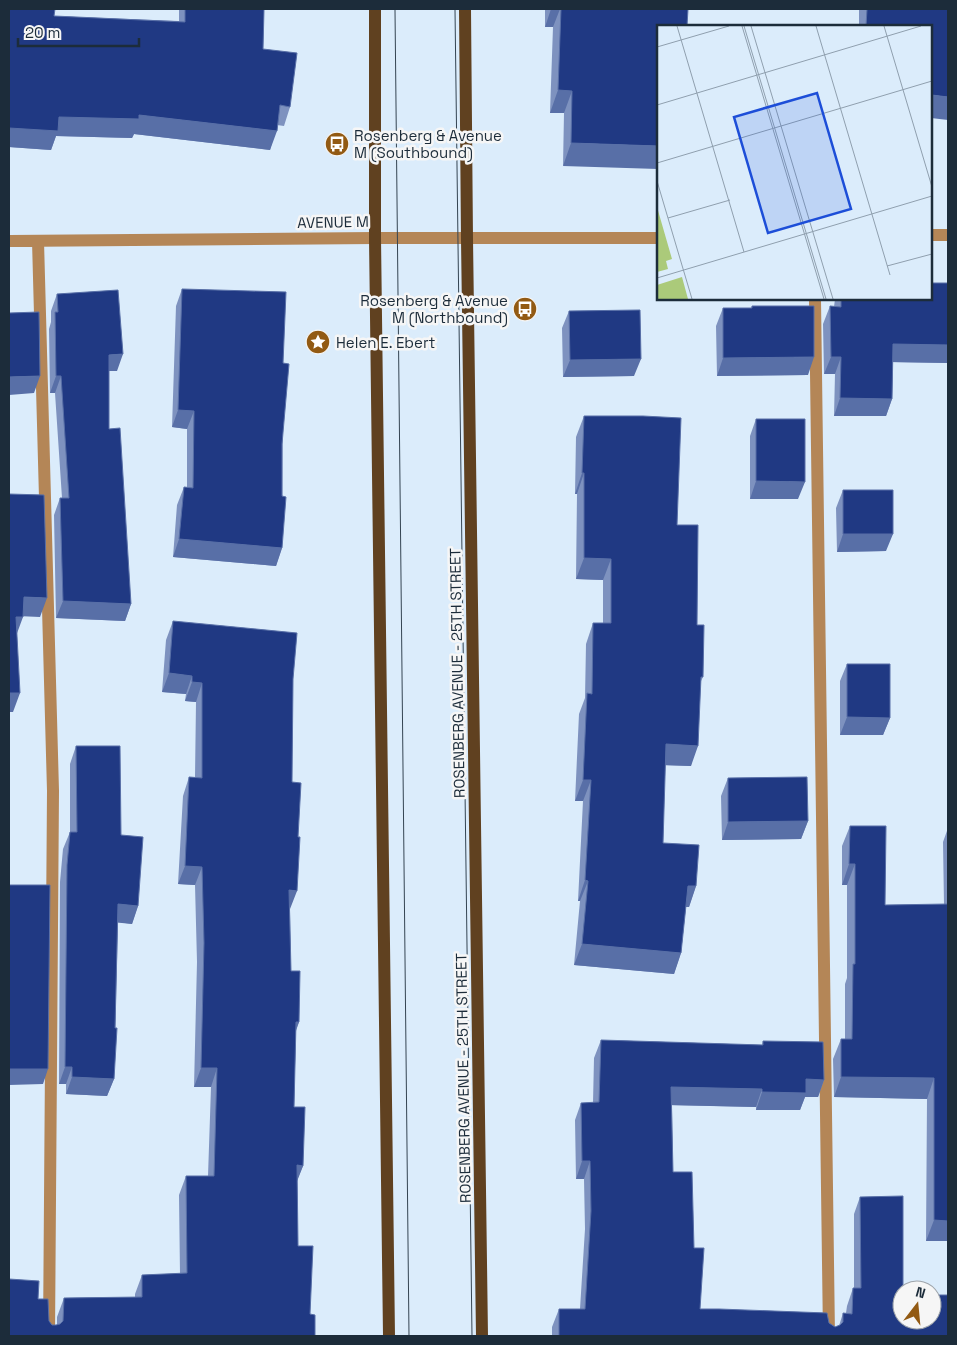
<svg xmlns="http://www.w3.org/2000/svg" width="957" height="1345" viewBox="0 0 957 1345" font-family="'Space Grotesk',sans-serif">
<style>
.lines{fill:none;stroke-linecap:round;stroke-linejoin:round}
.minor{stroke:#b48657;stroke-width:12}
.major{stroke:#604120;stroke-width:12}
.tram{stroke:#344452;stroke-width:1}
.wall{fill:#7e92bf}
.shaded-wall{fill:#586fa7}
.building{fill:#203983;stroke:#586fa7}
.labels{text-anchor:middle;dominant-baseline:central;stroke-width:5;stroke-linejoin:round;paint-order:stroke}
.poi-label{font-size:15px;fill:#1c2c3a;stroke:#f6f6f6;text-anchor:start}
.street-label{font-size:15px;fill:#1c2c3a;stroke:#f6f6f6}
.inset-road{fill:none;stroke:#8f9fae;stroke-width:1}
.view{fill:#1d4ed8;fill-opacity:0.15;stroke:#1d4ed8;stroke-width:2.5}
.inset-edge{fill:none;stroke:#1c2c3a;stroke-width:2.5}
</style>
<rect width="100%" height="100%" fill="#dbecfb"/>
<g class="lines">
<path class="minor" d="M931,235h17
M9,241l366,-3h283
M38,241l15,550 -4,545
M815,299l14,1037"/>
<path class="major" d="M375,9v229l14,1098
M465,9l2,230 15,1097"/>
<path class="tram" d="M395,9l14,1327
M455,9l17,1327"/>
</g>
<path class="wall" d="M9,9l45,7 125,5v-12h85l-1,40 27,58 -6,19 -7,-1 -7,25 -136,-16 -2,4 -76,-2 -5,14 -42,-3z
M545,9h143l-125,157 1,-53h-14l3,-86h-8z
M859,9h89l-17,17h-72z
M182,289l101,74 -1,185 -6,18 -103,-9 4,-52 7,-18h3v-58l-15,-2 4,-121z
M57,294l60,77h-8v58l22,175 -6,17 -69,-3 -2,-103 6,-17h2l-7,-105h-5l-1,-64 2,-7v-11z
M835,299h96l17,64 -55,-1 -1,37 -6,17h-52l1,-42h-11l-1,-50 7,-18 4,1z
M752,306l56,69 -91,1 -1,-50 7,-18h28z
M569,311l65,65 -71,1 -1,-49z
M584,416l93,109 20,100 6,52 -2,4 -10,85 -26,-1 -2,78 33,43 -7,21h-3l-5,46 -7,21 -100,-9 6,-64h-2l5,-100h-8l4,-87 6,-16 1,-54 7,-21h10v-43l-27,-1 1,-85h-2l1,-57z
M756,419l42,80h-48v-63z
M843,490l43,61 -49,1 -1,-44z
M173,621l120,58 -3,230 1,62 8,51 -3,9 -2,76 9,59 -6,14 1,66 12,68 -301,22 29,-37 11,22 3,4h5v-8l7,-19 71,-1v-3l7,-19 38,-1 -1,-79 7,-19h22l3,-89h-17l3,-125 -2,-77 -17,-1 5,-88 6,-19h6l1,-75 -11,-1 1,-7 -24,-2 4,-52z
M847,664l43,54 -7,17h-43v-54z
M76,746l45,89 17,71 -6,18 -14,-2 -4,157 -7,17 -41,-2v-10h-7l1,-202 3,-33 7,-17v-68z
M728,778l80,43 -7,18 -79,1 -1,-44z
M850,826l35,79h59l-1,-63 5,-14v413h-22l1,-142 -93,-2 -1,-38 8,-20h4v-55l2,-6v-93h-5v-39z
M601,1040l161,5 1,-4 61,39 -6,17h-13l-5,13h-44v-3l-84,-2 1,67 21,76 6,61 129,14 6,4 4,-1 4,-13h3l1,-7 6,-18h1v-74l6,-17 42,93 46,46h-396v-9l7,-18h21l5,-80 -1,-50h-8l-1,-59 6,-17h12l1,-45z"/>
<path class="shaded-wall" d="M551,9h9l-7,18h-8z
M558,90l14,1 -8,22h-14z
M932,95l16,2v23l-17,-2v-20z
M139,115l138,16 -7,19 -136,-16 -2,4 -76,-2 -5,14 -42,-3v-19l50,-11z
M571,143l87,3v23l-95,-3z
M893,344l55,1v18l-61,-1z
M123,354l-6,17h-14l6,-16z
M814,357l-6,18 -91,1 6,-18z
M831,357h10l-6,17h-11z
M641,359l-7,17 -71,1 7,-17z
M40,376l-6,17 -25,2v-18z
M56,376h5l-6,17h-5z
M840,398l52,1 -6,17h-52z
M178,410l16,1 -7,18 -15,-2z
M582,473h2l-7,21h-2z
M756,481l49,1 -7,17h-48z
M843,534h50l-7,17 -49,1z
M179,539l103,9 -6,18 -103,-9z
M584,558l27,1 -8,21 -27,-1z
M24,597l23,1 -7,19 -23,-1z
M63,601l68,3 -6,17 -69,-3z
M16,617h7l-7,19z
M169,673l23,3 -6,18 -24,-2z
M192,682l10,1 -6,19 -11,-1z
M9,693h11l-7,19h-4z
M847,717l43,1 -7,17h-43z
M666,744l32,2 -7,20 -32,-1z
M583,780h8l-8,21h-8z
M808,821l-7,18 -79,1 6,-18z
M849,864h6l-8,21h-5z
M185,866l17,1 -7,18 -17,-1z
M585,880l3,1 -8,20h-2z
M688,886h8l-7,21h-8z
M289,890l8,1 -7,18h-7z
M118,904l20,2 -6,18 -20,-2z
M582,944l99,9 -7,21 -100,-9z
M296,1022h3l-7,18z
M65,1067h7l-6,17h-7z
M201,1068h16l-6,19h-17z
M9,1069h39l-5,15 -34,1z
M72,1077l42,2 -7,17 -41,-2z
M841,1077l93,1 -7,21 -93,-2z
M806,1079l18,1 -6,17h-13l-5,13h-44l6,-18z
M671,1087l91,2 -6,18 -91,-2z
M582,1161h8l-6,18h-8z
M297,1165l6,1 -7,18z
M934,1220l14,1v20h-22z"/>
<path class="building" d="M9,9h46l-1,7 131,6v-13h79l-1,40 34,4 -7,54 -10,-2 -3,26 -138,-16v4l-80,-2 -1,14 -49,-3z
M561,9h127l-1,17h-29v120l-87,-3 1,-52 -14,-1z
M867,9h81v88l-16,-2v8h-1v-77h-65z
M931,283h17v62l-55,-1 -1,55 -52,-1 1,-41h-10l-1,-51 11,1v-8h90z
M182,289l104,3 -3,71 6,1 -7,80v52l4,1 -4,51 -103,-9 5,-52 9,1 1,-77 -16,-1z
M118,290l5,64 -14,1v74l11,-1 11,176 -68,-3 -3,-103h9l-8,-122h-5l-1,-64h3l-1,-18z
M752,306h62v51l-91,1v-50h29z
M640,310l1,49 -71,1 -1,-49z
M39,312l1,64 -31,1v-64z
M584,416h59l38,2 -4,107h21l-1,100h7l-1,52h-2l-3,69 -32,-2 -3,99 36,2 -3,41h-8l-7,67 -99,-9 6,-63 -3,-1 6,-100h-8l4,-87 5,1 1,-71h18v-64l-27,-1v-85h-2z
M756,419h49v63l-49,-1z
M843,490h50v44h-50z
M9,494l35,1 3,103 -23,-1 -1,20h-7l4,76h-11z
M173,621l124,12 -4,46 -1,103 9,1 -3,54h2l-3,54 -8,-1 2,81h9l-1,51h-3l-2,85h11l-2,59 -6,-1 1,81h15l-3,68 5,1v21h-306v-57l30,2 -1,18h10l1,22 3,4h4l4,-1 3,-3 1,-23 78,-1v-22l45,-2 -1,-97h28l3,-108h-16l3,-125 -2,-76 -17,-1 4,-89 13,1v-95l-10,-1v-6l-23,-3z
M847,664h43v54l-43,-1z
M76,746h44l1,89 22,2 -5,69 -20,-2 -3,124h2l-3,51 -42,-2v-10h-7l2,-202 3,-33h7z
M807,777l1,44 -80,1v-44z
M850,826h36l-1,79 63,-1v317l-14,-1v-142l-93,-1v-38h11l1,-75h2v-100h-6z
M9,885h41l-2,184h-39z
M601,1040l162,5v-4l60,1 1,38 -18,-1v14l-44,-1v-3l-91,-2 2,85h19l2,76h10l-4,61h19l108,4 2,10 6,4 5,-2 3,-3v-9l9,1 1,-26h8l-1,-91 43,-1v93l11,1h-12v30h30v-25h16v41h-389v-27h26l6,-98 -1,-50h-8l-1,-58 18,-1z"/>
<defs>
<g id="bus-disc" transform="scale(1.25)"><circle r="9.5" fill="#925a13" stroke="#f6f6f6"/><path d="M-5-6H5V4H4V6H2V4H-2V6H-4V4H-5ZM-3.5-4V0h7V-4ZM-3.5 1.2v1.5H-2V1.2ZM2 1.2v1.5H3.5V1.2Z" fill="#fff"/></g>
<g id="sight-disc" transform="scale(1.25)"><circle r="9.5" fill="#925a13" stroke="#f6f6f6"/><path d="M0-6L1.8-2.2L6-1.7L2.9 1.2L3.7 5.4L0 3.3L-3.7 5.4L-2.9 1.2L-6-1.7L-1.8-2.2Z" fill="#fff"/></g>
</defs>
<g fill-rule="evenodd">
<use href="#bus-disc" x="337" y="144"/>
<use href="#bus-disc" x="525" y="309"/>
<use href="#sight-disc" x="318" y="342"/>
</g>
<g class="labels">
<g class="poi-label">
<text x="354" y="135">Rosenberg &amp; Avenue<tspan x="354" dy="17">M (Southbound)</tspan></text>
<text x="508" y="300" text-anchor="end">Rosenberg &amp; Avenue<tspan x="508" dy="17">M (Northbound)</tspan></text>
<text x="336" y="342">Helen E. Ebert</text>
</g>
<g class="street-label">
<text transform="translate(333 222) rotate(-1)">AVENUE M</text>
<text transform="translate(457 673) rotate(-91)">ROSENBERG AVENUE - 25TH STREET</text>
<text transform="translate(463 1078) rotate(-91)">ROSENBERG AVENUE - 25TH STREET</text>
</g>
</g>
<g transform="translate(657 25)">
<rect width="275" height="275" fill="#dbecfb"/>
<path d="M0,182l15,52 -6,2 2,8 -11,3zM25,252l6,22h-31v-14z" fill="#abca7a"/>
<path class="inset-road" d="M20,1l67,226M85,1l82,273M87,1l82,273M94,1l82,273M159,1l74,249M227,1l48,161M0,22l72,-21M0,80l264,-79M0,138l275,-82M0,156l35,118M11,193l62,-18M230,241l45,-12M0,253l275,-82"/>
<path class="view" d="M160,68l34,116 -83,24 -34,-116z"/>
<rect width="275" height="275" class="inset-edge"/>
</g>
<rect width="957" height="1345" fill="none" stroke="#1c2c3a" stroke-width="20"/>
<g transform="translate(917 1305) rotate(16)"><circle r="24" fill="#f6f6f6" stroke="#9fa5ab"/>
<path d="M0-4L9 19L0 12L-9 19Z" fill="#925a13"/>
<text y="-8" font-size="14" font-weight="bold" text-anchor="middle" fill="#1c2c3a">N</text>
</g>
<path d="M18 38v8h121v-8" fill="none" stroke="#1c2c3a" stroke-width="2.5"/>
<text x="25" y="38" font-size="15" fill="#1c2c3a" stroke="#f6f6f6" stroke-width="4" paint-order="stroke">20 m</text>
</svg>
